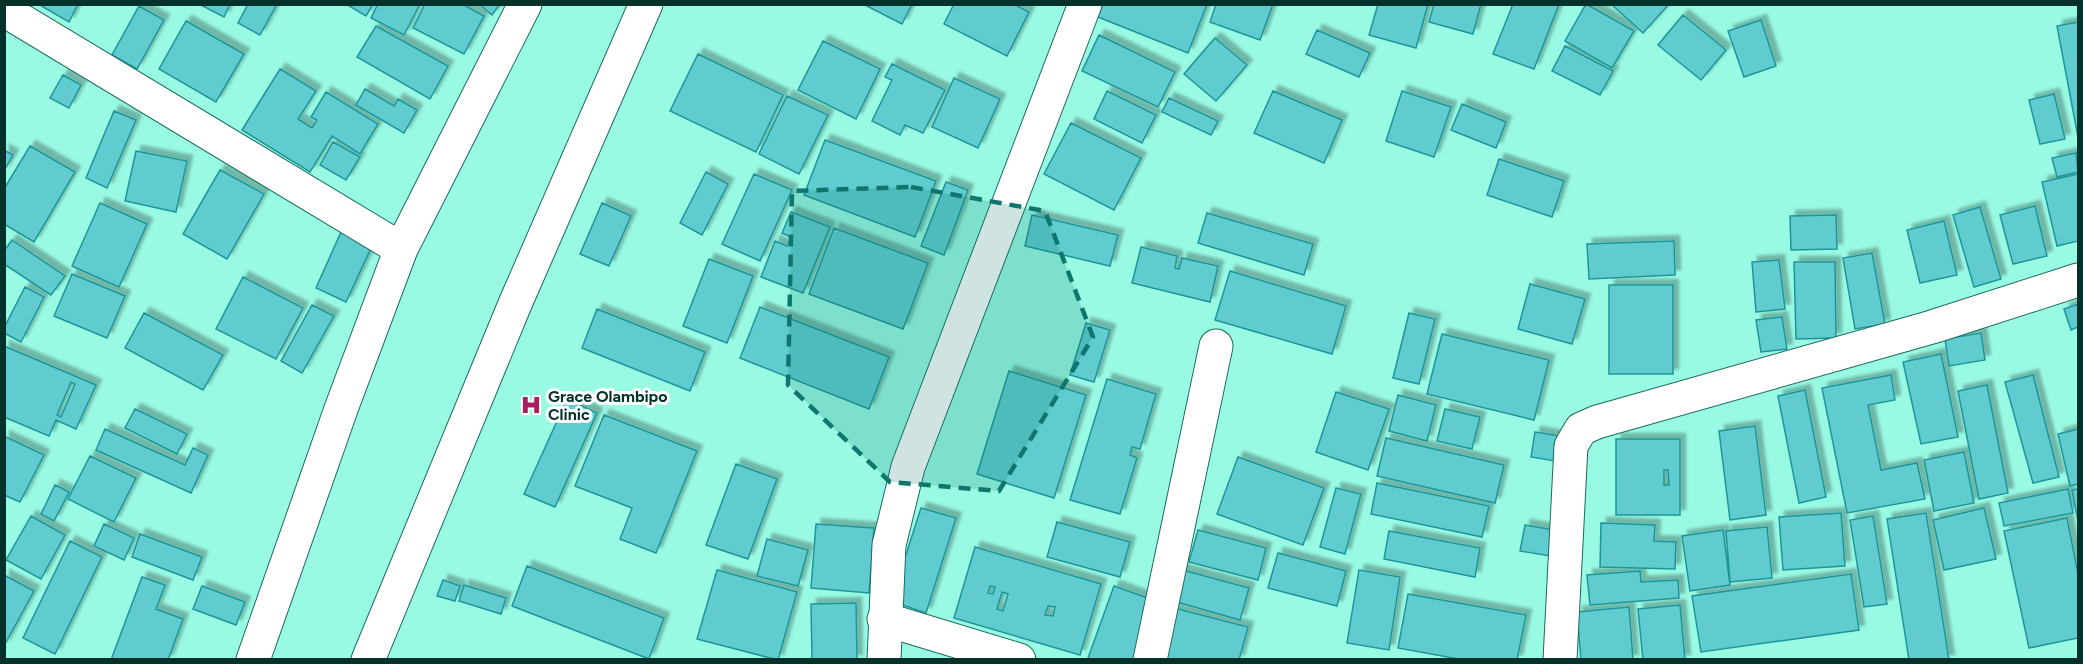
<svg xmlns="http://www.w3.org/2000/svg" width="2083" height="664" viewBox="0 0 2083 664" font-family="Figtree,sans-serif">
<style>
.building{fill:#61cccf;stroke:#1e9699;stroke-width:1.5;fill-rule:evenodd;filter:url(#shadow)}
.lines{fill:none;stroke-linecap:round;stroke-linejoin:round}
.minor-casing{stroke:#1b6b5c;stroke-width:35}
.minor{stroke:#fff;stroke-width:33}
.marked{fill:#0f766e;fill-opacity:0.2;stroke:#0f766e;stroke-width:4.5;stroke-dasharray:12 8;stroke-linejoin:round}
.labels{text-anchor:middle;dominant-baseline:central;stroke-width:6;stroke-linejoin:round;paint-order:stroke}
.poi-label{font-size:16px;font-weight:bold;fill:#043129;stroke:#fff;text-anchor:start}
</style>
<defs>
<filter id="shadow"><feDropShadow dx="5.5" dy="-5.5" stdDeviation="1.5" flood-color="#0004"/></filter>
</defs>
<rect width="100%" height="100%" fill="#99fae4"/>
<path class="building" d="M38,4h40l-9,18z
M199,4h31l-6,13z
M248,4h29l-17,31 -22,-12z
M346,4h27l-7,12z
M378,4h42l-16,31 -33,-17z
M425,4h37l22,12 -20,38 -51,-26z
M479,4h21l-8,11z
M863,4h49l-10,20z
M954,4h59l16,8 -22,44 -63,-32z
M1103,4h104l-19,49 -90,-36z
M1216,4h57l-13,36 -50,-18z
M1378,4h50l-12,44 -47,-13z
M1434,4h47l-8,30 -44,-12z
M1513,4h46l-25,65 -41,-15z
M1586,4l48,27 -22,37 -47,-27z
M1611,4h58l-26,29z
M139,6l25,14 -27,49 -25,-14z
M1683,15l43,35 -25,30 -43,-35z
M1761,20l15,46 -32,11 -16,-46z
M186,21l58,33 -28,48 -57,-33z
M2078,22v115l-21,-111z
M376,26l72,40 -18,33 -73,-42z
M1317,30l53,23 -11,24 -53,-23z
M1099,35l76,37 -17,35 -76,-36z
M1215,38l32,27 -31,36 -32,-27z
M823,41l57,28 -24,50 -58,-29z
M1565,46l48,25 -13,24 -48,-24z
M698,54l85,41 -27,57 -86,-41z
M892,64l53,26 -22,43 -18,-8 -5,10 -28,-14 20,-41 -7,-3z
M280,69l36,22 -18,28 14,9 5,-8 -6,-3 15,-25 52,32 -18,30 -28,-18 -22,36 -68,-42z
M63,75l18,10 -12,23 -19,-10z
M954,78l46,21 -22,49 -46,-21z
M365,89l29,17 4,-7 19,11 -13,23 -48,-28z
M1107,91l49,24 -14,28 -48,-24z
M1273,91l69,29 -18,43 -70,-30z
M1402,91l49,16 -17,50 -48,-16z
M2054,94l11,45 -25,5 -11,-44z
M787,96l41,19 -29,59 -40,-20z
M1169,98l49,23 -7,14 -49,-23z
M1462,104l44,18 -10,26 -45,-18z
M114,111l22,9 -29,68 -21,-10z
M1071,123l70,35 -27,52 -70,-36z
M825,140l111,41 -21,56 -111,-42z
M333,142l27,15 -14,23 -26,-15z
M30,146l45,26 -41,70 -30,-18v-35z
M4,150l9,5 -9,16z
M136,151l51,10 -11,51 -51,-11z
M2076,153l2,19 -21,5 -5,-19z
M1499,159l65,22 -12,36 -65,-22z
M220,170l44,24 -37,65 -44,-25z
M706,172l22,12 -26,51 -22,-12z
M754,174l38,16 -32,71 -38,-17z
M2078,174v67l-21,5 -15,-64z
M946,182l22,8 -24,65 -23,-9z
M100,203l47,21 -28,63 -47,-21z
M602,203l29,13 -22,50 -29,-12z
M2035,206l12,50 -34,8 -13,-49z
M1980,207l21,72 -27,8 -21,-72z
M791,212l39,15 -27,66 -42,-16 14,-36 12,5 4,-9 -9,-4z
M1207,213l106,31 -9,31 -106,-32z
M1032,215l86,20 -8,31 -85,-20z
M1836,215l1,34 -46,1 -1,-34z
M1944,221l13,54 -37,8 -13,-53z
M834,228l94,35 -25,66 -94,-35z
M341,232l31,14 -26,56 -30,-14z
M12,240l53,36 -14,19 -47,-31v-13z
M1674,241l1,34 -86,4 -2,-35z
M1141,247l36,9 -2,12 4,1 3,-11 36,8 -8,36 -78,-19z
M1872,253l13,71 -30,5 -12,-71z
M709,259l44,17 -26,67 -44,-17z
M1779,260l6,49 -29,3 -4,-50z
M1794,262h41l1,76 -40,1z
M1230,271l116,35 -14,48 -117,-34z
M72,274l53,22 -18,42 -53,-22z
M243,277l60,31 -27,51 -60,-30z
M1530,284l55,15 -13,45 -54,-15z
M1609,285h64v89h-64z
M25,287l19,10 -23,45 -17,-9v-5z
M2078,304v23l-7,3 -7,-21z
M312,305l22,11 -32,57 -21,-12z
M760,307l129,50 -20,52 -129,-51z
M597,309l108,43 -15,39 -108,-43z
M144,313l79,42 -20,35 -78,-42z
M1409,313l26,6 -16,65 -26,-6z
M1782,317l5,32 -26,3 -5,-32z
M1086,323l24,7 -16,52 -24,-7z
M1981,333l4,27 -36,6 -4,-27z
M1442,334l107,26 -15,60 -107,-26z
M4,346l92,39 -20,44 -20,-9 -7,16 -45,-19zM71,382l4,2 -14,33 -4,-2z
M1941,354l17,83 -37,7 -18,-82z
M1009,371l77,24 -32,103 -77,-24z
M1891,375l4,25 -27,5 13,65 36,-7 8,36 -78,14 -25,-125z
M2033,375l26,102 -26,6 -28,-101z
M1107,379l49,15 -16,55 -8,-2 -2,8 7,3 -17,56 -50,-14z
M1987,385l21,108 -29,6 -21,-108z
M1805,390l21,107 -27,6 -21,-107z
M1336,392l53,17 -21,61 -52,-18z
M1398,395l38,10 -9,36 -38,-10z
M567,399l30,14 -42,94 -31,-13z
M135,409l52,25 -10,20 -52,-26z
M1445,409l35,8 -8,32 -35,-8z
M604,415l93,36 -41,102 -36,-14 12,-31 -57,-22z
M1755,426l11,89 -36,5 -11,-89z
M105,429l80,36 8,-17 15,7 -17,38 -95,-43z
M2078,429v55l-8,2 -12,-52z
M1535,432l25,4 -5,25 -24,-4z
M4,436l40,19 -24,47 -16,-7z
M1386,438l118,27 -9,38 -118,-27z
M1616,439h64v76h-64zM1664,470h4l1,15h-5z
M1964,452l10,51 -40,8 -10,-51z
M90,456l46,22 -22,44 -46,-23z
M1238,457l86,31 -21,57 -86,-31z
M736,464l41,15 -29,80 -42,-14z
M1377,483l112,23 -7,31 -111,-23z
M55,485l14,7 -15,29 -13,-7z
M1336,488l25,6 -16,60 -25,-7z
M2068,489l5,24 -69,13 -5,-23z
M2078,489v32l-6,-31z
M921,508l35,10 -30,95 -35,-12z
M1984,508l12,51 -52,11 -11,-50z
M1841,513l4,53 -62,4 -4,-53z
M1926,513l23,147h-40l-22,-141z
M31,516l34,19 -24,44 -35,-19z
M1873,516l14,88 -23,3 -14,-87z
M2067,518l11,56v64l-49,10 -25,-117z
M1057,522l73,20 -10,35 -73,-20z
M1601,523l54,2 -1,16 22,1 -1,27 -75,-2z
M104,524l30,14 -10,22 -30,-14z
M816,524l58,4 -5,65 -58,-5z
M1525,525l29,5 -4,26 -30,-5z
M1767,527l5,51 -42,4 -4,-51z
M1198,530l68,18 -8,32 -69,-18z
M1723,530l7,55 -40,6 -8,-55z
M1389,531l91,17 -5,29 -91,-18z
M140,534l62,23 -9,23 -61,-23z
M767,539l41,11 -10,36 -41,-10z
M70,541l32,16 -47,97 -32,-16z
M975,547l126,37 -21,71 -126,-37zM990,586l5,1 -2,7 -5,-1zM1002,592l6,2 -5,17 -6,-2zM1048,606l7,1 -2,9 -8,-1z
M1278,553l68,18 -9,35 -69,-18z
M527,566l137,52 -15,41 -137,-53z
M1179,569l70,19 -9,32 -70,-20z
M717,570l80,22 -19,68 -81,-21z
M1359,570l41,7 -11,73 -42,-7z
M1640,571l1,11 37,-2 1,18 -89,7 -3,-30z
M1851,574l8,56 -158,22 -9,-56z
M4,575l30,16 -30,55z
M142,577l23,8 -9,24 27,10 -15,41h-57z
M443,580l17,6 -5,15 -18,-5z
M464,585l42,13 -5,16 -42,-13z
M202,586l43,16 -9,23 -43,-16z
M1114,586l42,15 -20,59h-42l-6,-2z
M1408,594l118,21 -9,45h-53l-66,-12z
M856,603l1,57h-45l-1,-56z
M1680,605l5,55h-42l-5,-51z
M1629,607l4,53h-52l-4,-48z
M1174,608l74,19 -9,33h-67l-11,-3z"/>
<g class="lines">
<g class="minor-casing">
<path id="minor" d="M4,10l397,239
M884,619l135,41
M253,660l88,-251 60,-160 124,-245
M368,660l147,-356 131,-300
M884,660l5,-115 19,-78 177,-463
M1150,660l66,-314
M1560,660l11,-214 10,-17 16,-7 335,-95 146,-47"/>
</g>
<use href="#minor" class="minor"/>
</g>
<path class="marked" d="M911,187l134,24 48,126 -94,154 -109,-9 -102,-97 4,-194z"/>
<defs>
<g id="hospital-bare" transform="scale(1.62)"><path d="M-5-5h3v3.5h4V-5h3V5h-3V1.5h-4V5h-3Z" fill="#a91e61" stroke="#fff" stroke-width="2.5" paint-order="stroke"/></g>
</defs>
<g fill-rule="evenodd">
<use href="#hospital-bare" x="531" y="405"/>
</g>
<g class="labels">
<g class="poi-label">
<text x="548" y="396">Grace Olambipo<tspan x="548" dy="18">Clinic</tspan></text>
</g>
</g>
<rect width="2083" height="664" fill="none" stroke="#043129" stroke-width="12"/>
</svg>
